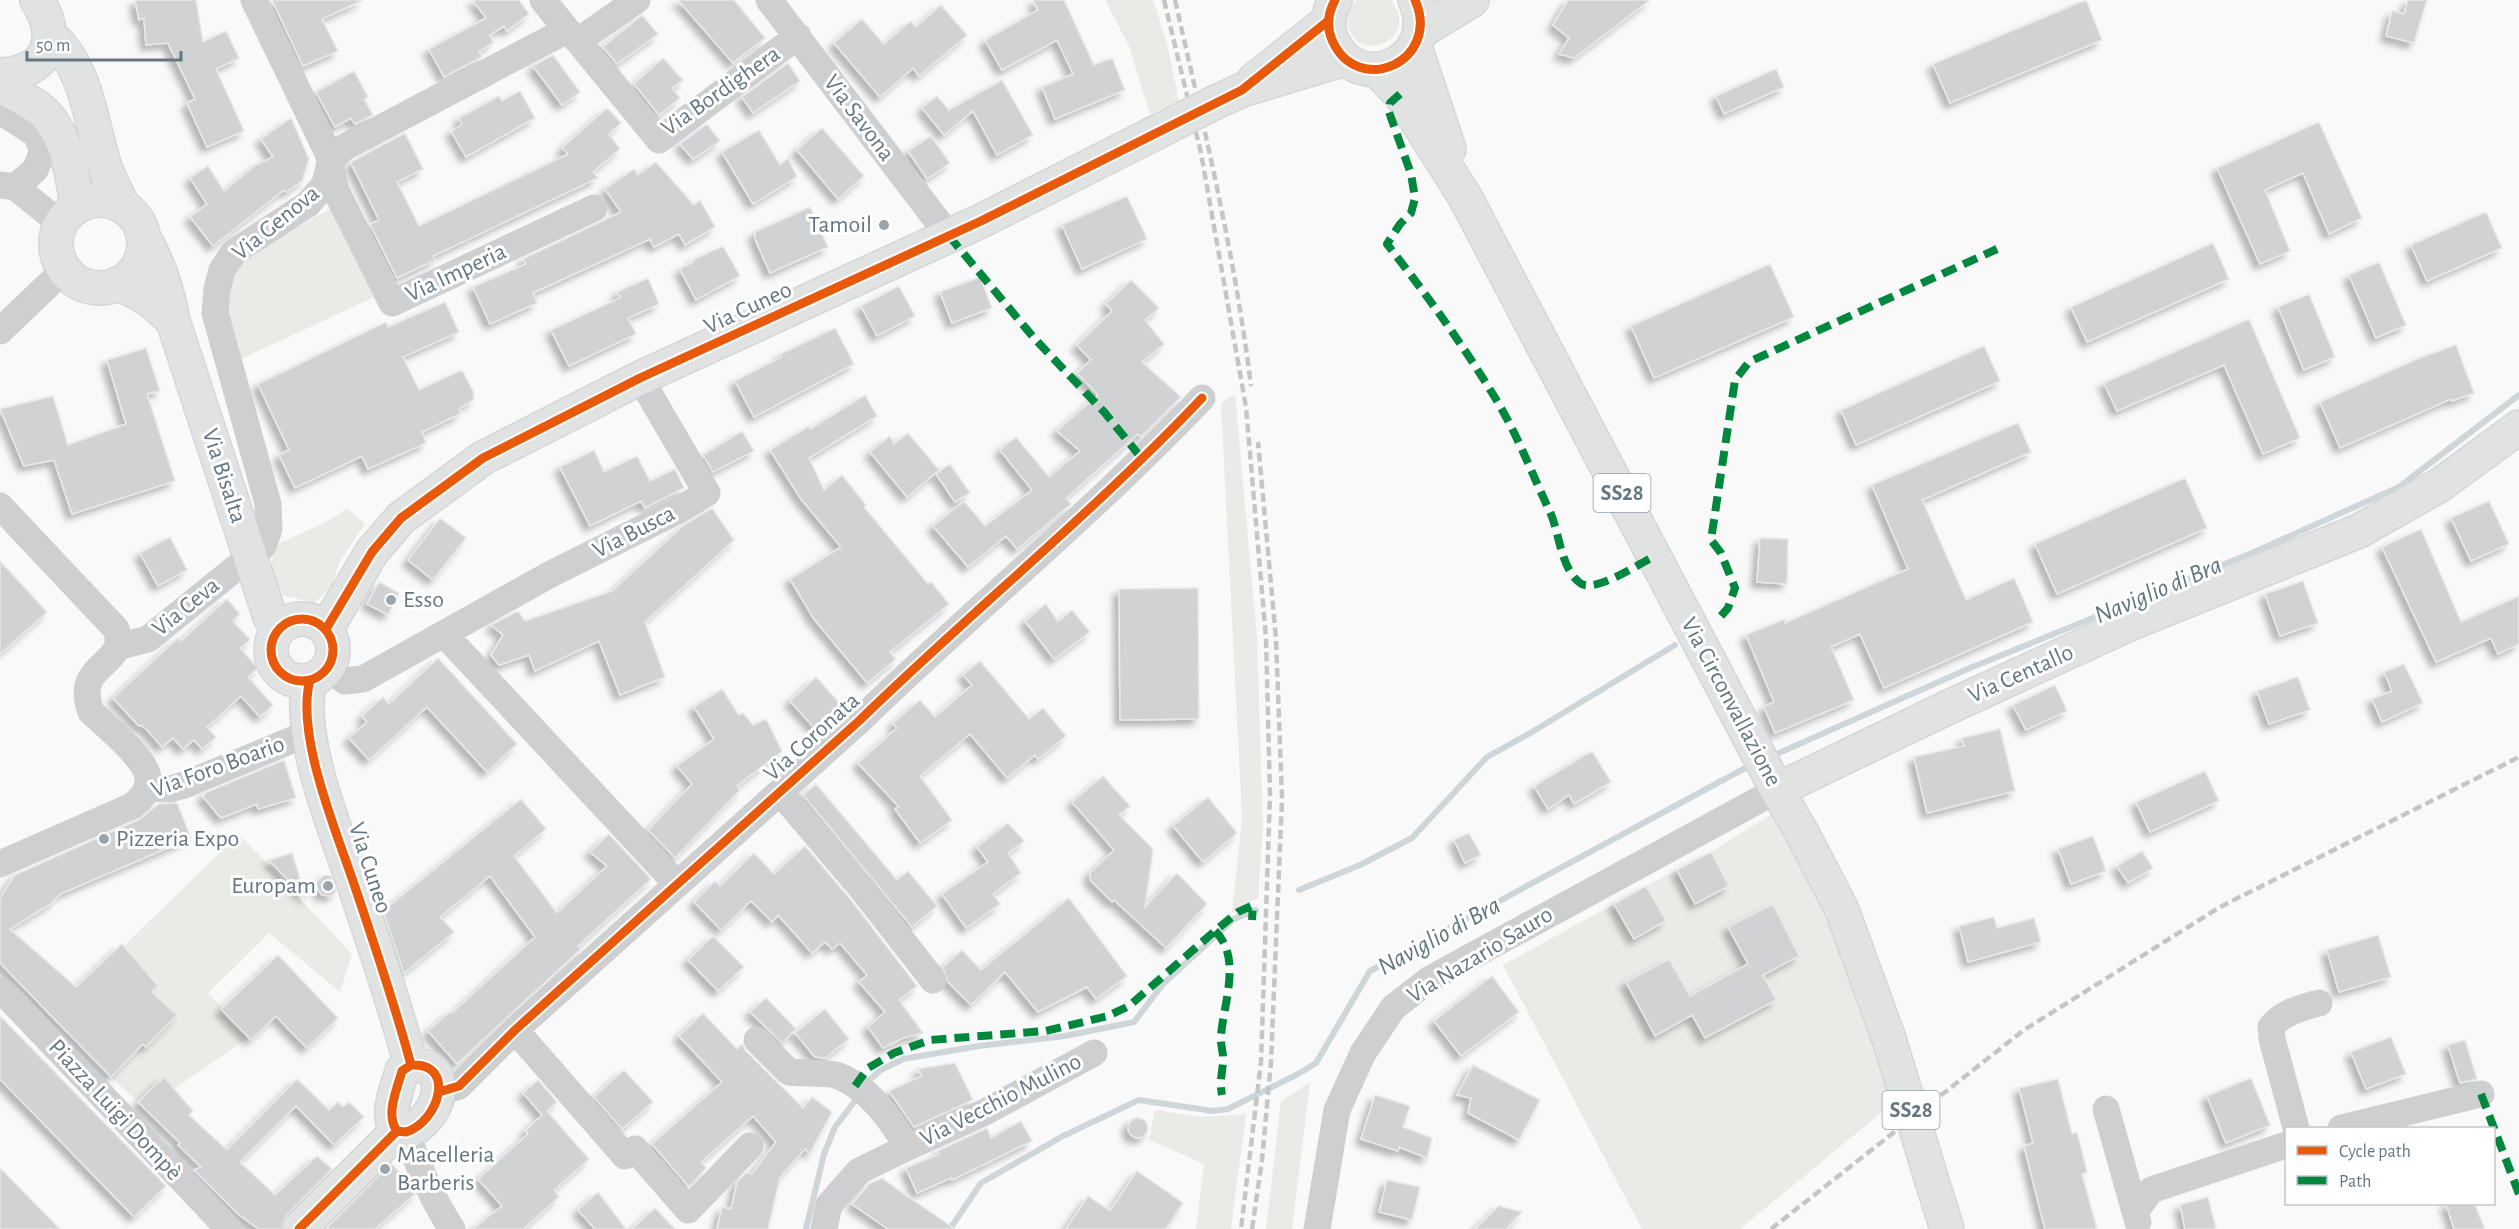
<svg xmlns="http://www.w3.org/2000/svg" width="2519" height="1229" viewBox="0 0 2519 1229" font-family="'Alegreya Sans',sans-serif">
<style>
.green{fill:#e8ebe6}
.lines{fill:none;stroke-linecap:round;stroke-linejoin:round}
.stream{stroke:#ced6d9;stroke-width:6}
.building{fill:#d0d2d3;stroke:#e8e8e8;stroke-width:1.5;filter:url(#shadow)}
.major-casing{stroke:#d5d6d7;stroke-width:36}
.minor{stroke:#cecfd0;stroke-width:27}
.major{stroke:#e1e2e2;stroke-width:33}
.rail{stroke:#c3c5c6;stroke-width:4.5;stroke-dasharray:9 4.5;stroke-linecap:butt}
.major-bridge-casing{stroke:#d5d6d7;stroke-width:36;stroke-linecap:butt}
.major-bridge{stroke:#e1e2e2;stroke-width:33}
.quiet{stroke:#00873e;stroke-width:8;stroke-dasharray:15 8;stroke-linecap:butt}
.cycleway-casing{stroke:#fff;stroke-width:13}
.cycleway{stroke:#e8590c;stroke-width:9}
.poi-dot{fill:#99a4ac;stroke:#fff;stroke-width:2}
.labels{text-anchor:middle;dominant-baseline:central;stroke-width:6;stroke-linejoin:round;paint-order:stroke}
.shield{fill:#fff;stroke:#939fa8;stroke-width:1.5}
.shield-label{font-size:22px;font-weight:bold;fill:#657683}
.street-label{font-size:24px;fill:#657683;stroke:#fff}
.poi-label{font-size:24px;fill:#657683;stroke:#fff;text-anchor:start}
.water-label{font-size:26px;font-style:italic;fill:#60757c;stroke:#fff}
</style>
<defs>
<filter id="shadow"><feDropShadow dx="-5.5" dy="5.5" stdDeviation="3" flood-color="#0004"/></filter>
</defs>
<rect width="100%" height="100%" fill="#f9f9f9"/>
<path class="green" d="M1105,0h48l14,43 12,58 -29,13 -21,-68z
M1357,0h33c34,38 -34,67 -42,25 -2,-10 2,-18 9,-25z
M330,209l44,88 -135,63 -9,-30 -6,-43 25,-33z
M1235,394l22,244 6,189 -5,71 -26,15 10,-96 -21,-414z
M347,509l18,15 -26,39 -7,24 -18,16 -35,-9 -8,-26 4,-23 51,-23z
M1775,812l62,116 55,176 -152,125h-98l-139,-264 111,-61 51,17 -19,-35 31,-16 51,16 -17,-34z
M239,834l113,120 -12,38 -71,-59 -61,60 41,44 -75,52 -10,-11 -26,24 -27,-25 27,-28 -22,-24 42,-39 -34,-40z
M1310,1082l-18,147h-26l15,-128z
M1155,1110l45,7 46,-3 -15,115h-35l8,-65 -55,-24z"/>
<g class="lines">
<path class="stream" d="M1779,753l191,-85 282,-115 147,-66 120,-92
M1299,890l61,-25 52,-27 75,-81 45,-25 143,-87
M866,1083l15,-13 22,-11 76,-13 86,-10 69,-14 29,-38 71,-65 22,-9
M806,1229l18,-75 11,-27 23,-30
M950,1229l31,-46 82,-47 76,-36 74,11 15,-2 70,-35 18,-11 54,-92 379,-205"/>
</g>
<path class="building" d="M135,0h61l7,42 23,-11 13,27 -23,11 28,62 -37,16 -20,-44 8,-4 -27,-56 -22,2 -2,-27 -5,2z
M272,0h91l-41,19 16,32 -35,15z
M473,0h46l10,14 -22,17 -3,-5 -14,9 3,7 -14,10 3,5 -38,20 -15,-28 57,-31z
M678,0h56l31,38 -32,25z
M1033,0h31l30,65 18,-7 13,32 -70,29 -13,-32 31,-13 -16,-34 -55,30 -17,-30 53,-30z
M1568,0h82l-76,58 -15,-4 10,-16 -16,-13z
M2086,0l16,40 -152,63 -17,-39z
M2408,0h19l-13,43 -28,-7 6,-25 12,3z
M941,5l26,30 -48,41 -6,-8 -33,29 -46,-54 28,-24 22,25 27,-23 5,6z
M642,15l16,19 -41,30 -14,-17z
M553,55l27,37 -18,13 -29,-39z
M663,58l20,22 -11,8 8,10 -21,17 -25,-31z
M788,63l12,18 -47,32 -11,-16z
M1776,69l8,18 -60,27 -8,-18z
M354,71l14,26 -4,2 9,16 -18,9 -4,-6 -16,9 -19,-35z
M1002,80l31,55 -36,20 -24,-44 -29,24 -22,-27 15,-12 12,14z
M520,91l15,27 -69,39 -15,-26 11,-6 -3,-7 40,-22 3,5z
M607,108l14,15 -12,11 11,15 -27,23 5,6 -165,78 2,4 -38,18 -27,-54 9,-4 -28,-57 2,-2 52,-28 18,36 -26,13 22,44 149,-72 -6,-6z
M291,118l18,41 -7,22 -16,11 -2,-2 -71,56 -23,-29 17,-13 -17,-26 18,-12 16,25 32,-26 17,-8 -12,-18z
M2319,122l43,96 -33,16 -26,-61 -38,17 25,61 -30,13 -43,-96z
M707,124l13,17 -27,18 -13,-15z
M822,128l42,48 -26,23 -41,-49z
M759,130l21,35 8,-7 9,19 -44,27 -31,-52z
M931,136l19,27 -23,16 -19,-28z
M656,162l38,43 6,-5 15,27 -30,18 -6,-11 -25,13 -4,-8 -117,54 4,10 -47,21 -17,-37 53,-23 -3,-5 98,-47 -16,-23 29,-20 4,6z
M1127,196l20,43 -65,30 -20,-44z
M810,207l18,40 -58,26 -15,-34v-7z
M2486,212l16,36 -75,33 -16,-36z
M2213,243l16,36 -142,63 -16,-35z
M723,246l17,30 -44,24 -16,-31 14,-7 -1,-2z
M2379,262l27,63 -30,13 -27,-63z
M1770,264l24,53 -140,61 -23,-52z
M980,277l12,31 -40,15 -12,-31z
M648,278l11,26 -31,14 8,16 -67,32 -18,-36 69,-32 -3,-6z
M1131,280l28,28 -14,12 19,24 -22,18 39,35 -40,40 -3,-3 -72,64 5,6 -2,2 -52,43 -11,-13 -38,31 -35,-41 31,-25 21,25 47,-36 -32,-40 16,-13 33,40 31,-26 -23,-20 41,-36 -21,-22 14,-13 -14,-15 35,-34 -6,-7z
M899,286l16,30 -38,20 -16,-30z
M2309,294l26,63 -31,13 -26,-63z
M445,302l14,30 -56,25 16,33 43,-20 11,21 1,8 -15,10 1,5 -38,18 4,11 -58,26 -6,-13 -67,32 -16,-33 10,-5 -31,-66 128,-62 2,5z
M2249,319l51,119 -37,16 -39,-89 -107,46 -13,-28z
M835,328l19,36 -100,53 -19,-36 47,-24 -1,-3z
M2456,345l18,48 -22,8 -1,-2 -111,49 -20,-46 102,-45z
M1984,346l16,35 -144,64 -15,-35z
M146,348l14,43 -13,3 28,87 -103,33 -18,-54 -30,6 -24,-57 53,-13 15,49 58,-21 -19,-64z
M865,395l12,21 -68,42 15,32 18,-15 24,30 -2,2 64,77 3,-2 18,22 -59,48 6,7 -29,24 -53,-64 -24,-40 51,-32 -40,-48 -31,-49 39,-24 1,3z
M2018,423l13,29 -109,48 44,100 48,-22 19,44 -149,66 -24,-54 -29,13 23,53 -79,33 -11,-26 10,-5 -28,-67 39,-16v4l123,-54 -36,-84z
M742,431l12,20 -41,21 -10,-17z
M908,433l31,37 -32,27 -37,-45 20,-16 4,8z
M594,450l10,22 33,-16 13,25 25,-12 9,19 -39,20 -4,-7 -51,25 -30,-59z
M950,464l20,29 -15,9 -19,-28z
M2185,478l22,50 -150,66 -22,-50z
M2489,501l20,43 -38,17 -20,-43z
M712,508l22,32 -89,82 20,55 -45,18 -21,-54 -64,30 -6,-16 -30,10 -8,-10 12,-20 -12,-10 27,-14 7,10 87,-30 72,-66z
M440,518l26,20 -33,42 -25,-20z
M2421,529l40,93 58,-26v48l-21,10 -7,-16 -55,24 -54,-115z
M170,537l17,33 -29,16 -18,-33z
M1760,538l28,1 -1,45 -30,-2z
M0,561l47,51 -47,42z
M2303,581l15,42 -38,13 -15,-42z
M379,582l20,11 -11,22 -21,-11z
M1198,588l1,131 -79,1 -1,-131z
M227,599l13,15 -7,7 17,19 -10,8 18,20 -10,9 25,28 -13,12 -19,-21 -34,31 9,10 -14,12 -8,-9 -11,9 -10,-11 -11,9 -15,-17 -6,-5 -2,1 -26,-28 65,-60 3,3z
M1046,604l12,18 14,-12 18,22 -36,27 -29,-38z
M438,658l79,86 -30,28 -60,-65 -58,53 -20,-22 18,-16 -5,-6 21,-19 6,7z
M980,661l49,58 14,-11 23,28 -28,23 -3,-4 -28,23 -37,-44 -50,42 32,44 -32,23 -25,-34 4,-2 -41,-44 39,-35 -4,-5 27,-23 15,17 37,-32 -9,-10z
M2404,664l19,39 -41,19 -10,-23 20,-8 -8,-19z
M816,677l27,30 -26,24 -27,-30z
M2298,677l12,33 -41,14 -12,-33z
M2055,685l12,26 -41,19 -13,-25z
M722,689l17,26 4,-2 10,12 13,-6 16,32 -45,35 3,4 -65,68 -27,-28 44,-46 -15,-18 37,-27 -20,-32z
M2000,729l15,62 -88,22 -13,-56 50,-11 -2,-8z
M1592,751l19,31 -37,22 -5,-9 -21,14 -14,-23z
M284,760l12,38 -38,11 -1,-5 -36,14 -18,-21 2,-4z
M2205,771l14,30 -69,31 -14,-30z
M1103,776l27,30 -11,9 34,34 -8,58 32,-34 30,31 -41,44 -52,-48 -2,2 -22,-22v-7l24,-23 -42,-48z
M816,784l81,96 11,-9 29,35 -25,21 -109,-132z
M1208,797l29,36 -34,29 -30,-36z
M521,799l25,30 -32,27 43,57 50,-47 -17,-14 19,-18 42,45 -73,67 3,3 -124,115 -29,-33 23,-20 1,2 83,-76 -45,-61 -50,41 14,15 -50,41 -21,-62z
M177,803l14,35 -131,56 -8,9 -42,26 66,58 46,-43 36,42 -6,6 25,23 -31,32 -3,-3 -32,33 -111,-114v-65l15,-23 123,-55 21,-16z
M1008,823l16,18 -16,12 13,20 -28,21 7,10 -34,24 -24,-34 46,-32 -11,-15z
M1469,833l12,22 -16,8 -11,-23z
M2093,836l13,35 -35,13 -13,-35z
M805,846l46,54 66,86 -18,14 24,33 -20,5 -20,10 -15,-21 17,-15 -26,-30 8,-7 -27,-32 -8,6 -7,-7 -13,11 -34,-38 -6,7 -21,-21 -30,29 -27,-28 21,-21 5,5 34,-33 20,21z
M2142,851l11,17 -25,15 -11,-17z
M1711,852l18,34 -34,18 -18,-34z
M292,853l15,47 -38,-40z
M324,875l7,1 5,15 -4,5 -10,-1 -8,-11z
M1646,886l20,35 -32,18 -20,-35z
M1069,898l58,78 -31,23 -9,-12 -49,25 -33,-40 -34,33 -23,-23 -5,-15 19,-17 19,20z
M1773,904l26,52 -36,19 13,25 -71,38 -13,-23 -37,21 -29,-54 43,-23 21,37 58,-32 -20,-37z
M1994,917l3,11 37,-10 7,24 -73,20 -9,-36z
M2378,935l13,42 -52,15 -12,-42z
M713,936l31,31 -26,24 -30,-31z
M278,955l60,63 -31,30 -31,-32 -25,24 -30,-31z
M1492,976l27,36 -58,44 -27,-35z
M766,998l30,31 -14,14 -32,-31z
M825,1009l24,30 -24,19 -10,-1 -20,-24z
M703,1013l34,36 5,-5 4,7 57,57 9,-11 20,15 -22,41 -5,-4 -25,28 -12,52h-51l5,-22 9,2 6,-27 9,-9 6,1 24,-32 -23,-26 -52,46 5,6 -17,19 -37,-43 70,-62 -43,-46z
M0,1016l166,170 -32,31 -134,-138z
M2391,1037l15,37 -40,15 -15,-37z
M2465,1040l12,39 -17,4 -12,-38z
M955,1063l18,37 -59,27 -25,-36 33,-15 -4,-7z
M1473,1065l67,35 -21,40 -51,-27 3,-15 -14,-3z
M624,1070l29,32 -31,27 -28,-32z
M164,1077l29,34 -4,4 38,35 70,-71 32,31 9,-8 5,5 6,-5 15,15 -30,28 -38,-39 -56,56 35,33 42,-39 15,13 -46,47 -5,13h-22l-20,-14 -45,-45 7,-3 -23,-22 2,-2 -42,-41z
M2251,1078l19,47 -44,18 -19,-47z
M2058,1079l14,55 5,-2 10,40 -5,2 15,55h-52l-4,-15 -17,-68 9,-3 -14,-55z
M538,1080l19,22 -10,9 42,48 -35,31 5,7 -36,32h-50l29,-23 -24,-27 50,-45 -3,-3 17,-16 -19,-22z
M1375,1095l35,11 -7,21 29,11 -5,20 -28,-11 -1,4 -37,-12z
M1128 1128a10 10 0 1 1 20 0a10 10 0 1 1-20 0Z
M1021,1121l11,20 -80,39 -1,-2 -34,15 -11,-25 33,-14 -1,-3 49,-23 4,10z
M391,1163l20,23 4,8 -40,35h-49z
M0,1168l60,61h-60z
M1137,1171l46,32 -17,26h-100l22,-33 22,15z
M882,1178l15,11 58,40h-67l-36,-25 17,-20z
M1387,1180l33,7 -8,33 -33,-8z
M598,1192l28,37h-31l-17,-19z
M2208,1197l8,32h-31l-5,-24z
M2446,1203h28l11,26h-31z
M1499,1206l23,6 -16,17h-31z
M655,1208l20,21h-43z"/>
<g class="lines">
<g class="major-casing">
<path id="major" d="M1335,0c-7,13 -9,26 -3,40 26,59 110,21 83,-40
M1421,31l51,-31
M51,36c36,33 39,83 53,128 5,15 12,28 19,42
M1415,47l34,102
M1377,70l23,24 65,103 312,593 24,41 41,79 47,129
M0,75c48,-2 62,-37 37,-75
M1254,80l74,-59
M0,86c13,7 29,14 41,24 26,23 31,63 36,96
M1218,101l24,-11 103,-31
M56 244a44 44 0 1 1 88 0a44 44 0 1 1-88 0Z
M117,284c24,8 38,19 56,37 -6,-32 -13,-54 -29,-83
M173,321l97,296 9,11
M271 650a31 31 0 1 1 62 0a31 31 0 1 1-62 0Z
M326,629l46,-77 29,-34 82,-60 157,-80 341,-157 168,-85
M310,680c-15,55 27,153 45,207 20,59 40,118 56,178
M1777,790l176,-85 181,-83 225,-91 81,-46 79,-58
M411,1065c45,-3 29,56 -5,67l-9,-1c-12,-16 0,-42 5,-60z
M1932,1181l15,48
M299,1229l98,-98"/>
</g>
<path class="minor" d="M254,0l74,153 8,38 56,112 202,-95
M543,0l24,30
M769,0l180,236
M578,41l81,99 139,-104
M0,111l36,23 7,17 -8,19 -20,17 -15,-2
M15,187l45,36
M0,331l64,-61
M0,506l116,123c14,38 -44,32 -25,83 15,14 57,48 57,67 1,12 -7,20 -16,27l-132,58
M444,634l233,250
M117,647l31,-8 115,-93 6,-17 -1,-25 -53,-191 2,-24 5,-19 12,-18 74,-48 17,-20 5,-22 13,-14 224,-118 11,11 59,-41
M328,668l17,13 18,-2 186,-104 130,-65 28,-17 -67,-115
M147,788l23,1 14,-4 125,-52
M780,792l83,98 70,90
M0,991l9,7 220,231
M515,1030l110,126 10,-7 53,61 62,-64
M757,1040l32,32c10,1 40,1 47,3 33,12 54,44 72,72l-49,24 -30,34 -5,24
M439,1092l20,-6 56,-56 345,-310c112,-109 234,-208 342,-322
M2106,1109l32,113
M2296,1128l-24,-89 -1,-12c12,-15 30,-19 48,-24
M2341,1128l140,-34
M406,1132c13,35 26,67 46,97
M908,1147l77,-35 109,-59
M2136,1211l15,-21 135,-45
M1317,1229l20,-119 26,-57 30,-45 37,-29 347,-189"/>
<use href="#major" class="major"/>
<path class="rail" d="M1164,0l37,153 45,254 20,231 4,157 -9,267 -20,167
M1175,0c29,128 60,255 76,386
M1252,1229l10,-69 9,-98 11,-264 -6,-159 -18,-197
M1771,1229l253,-199 196,-123 299,-150"/>
<g class="major-bridge-casing">
<path id="major-bridge" d="M1149,136l69,-35
M1889,1039l43,142"/>
</g>
<use href="#major-bridge" class="major-bridge"/>
<path class="quiet" d="M1400,94l-10,9 -1,9 22,62 4,24 -4,15 -11,11 -13,20c39,50 77,102 110,157 21,35 36,75 53,111 10,22 10,55 30,71 15,11 60,-20 75,-27
M949,236l85,102 71,75 38,47
M1721,616l7,-8 7,-20 -14,-35 -10,-13 24,-160 14,-18 248,-113
M1215,931c27,26 9,71 6,104 -1,8 2,15 2,23 0,15 -4,21 -1,37
M855,1086l13,-18 26,-15 36,-13 116,-9 62,-15 21,-10 87,-76 22,-18 15,-7 -1,15
M2481,1094l38,100"/>
<g class="cycleway-casing">
<path id="cycleway" d="M1335,0c-7,13 -9,26 -3,40 26,59 110,21 83,-40
M271 650a31 31 0 1 1 62 0a31 31 0 1 1-62 0Z
M326,629l46,-77 29,-34 82,-60 157,-80 341,-157 261,-131 86,-69
M310,680c-15,55 27,153 45,207 20,59 40,118 56,178
M411,1065c45,-3 29,56 -5,67l-9,-1c-12,-16 0,-42 5,-60z
M439,1092l20,-6 56,-56 345,-310c112,-109 234,-208 342,-322
M299,1229l98,-98"/>
</g>
<use href="#cycleway" class="cycleway"/>
</g>
<g class="poi-dot">
<circle cx="884" cy="225" r="6"/>
<circle cx="391" cy="600" r="6"/>
<circle cx="104" cy="839" r="6"/>
<circle cx="328" cy="886" r="6"/>
<circle cx="385" cy="1169" r="6"/>
</g>
<g class="labels">
<g class="shield">
<rect x="1593.5" y="474" width="57" height="38" rx="4.5"/>
<rect x="1882.5" y="1091" width="57" height="38" rx="4.5"/>
</g>
<g class="shield-label">
<text x="1622" y="493">SS28</text>
<text x="1911" y="1110">SS28</text>
</g>
<g class="street-label">
<text transform="translate(721 91) rotate(-35)">Via Bordighera</text>
<text transform="translate(859 118) rotate(53)">Via Savona</text>
<text transform="translate(276 223) rotate(-39)">Via Genova</text>
<text transform="translate(456 273) rotate(-25)">Via Imperia</text>
<text transform="translate(748 308) rotate(-25)">Via Cuneo</text>
<text transform="translate(224 476) rotate(72)">Via Bisalta</text>
<text transform="translate(634 532) rotate(-27)">Via Busca</text>
<text transform="translate(186 607) rotate(-39)">Via Ceva</text>
<text transform="translate(2021 674) rotate(-24)">Via Centallo</text>
<text transform="translate(1731 702) rotate(62)">Via Circonvallazione</text>
<text transform="translate(812 737) rotate(-42)">Via Coronata</text>
<text transform="translate(218 767) rotate(-20)">Via Foro Boario</text>
<text transform="translate(370 868) rotate(72)">Via Cuneo</text>
<text transform="translate(1480 955) rotate(-31)">Via Nazario Sauro</text>
<text transform="translate(1001 1100) rotate(-27)">Via Vecchio Mulino</text>
<text transform="translate(115 1110) rotate(47)">Piazza Luigi Dompè</text>
</g>
<g class="poi-label">
<text x="872" y="225" text-anchor="end">Tamoil</text>
<text x="403" y="600">Esso</text>
<text x="116" y="839">Pizzeria Expo</text>
<text x="316" y="886" text-anchor="end">Europam</text>
<text x="397" y="1155">Macelleria<tspan x="397" dy="28">Barberis</tspan></text>
</g>
<g class="water-label">
<text transform="translate(2158 590) rotate(-23)">Naviglio di Bra</text>
<text transform="translate(1439 936) rotate(-29)">Naviglio di Bra</text>
</g>
</g>
<rect x="2285" y="1127" width="210" height="78" fill="#ffffff" stroke="#c1c8cd" stroke-width="1.5"/>
<rect x="2297" y="1146" width="30" height="9" fill="#e8590c" stroke="#c1c8cd" stroke-width="1.5"/>
<text x="2339" y="1157" font-size="18" fill="#657683">Cycle path</text>
<rect x="2297" y="1176" width="30" height="9" fill="#00873e" stroke="#c1c8cd" stroke-width="1.5"/>
<text x="2339" y="1187" font-size="18" fill="#657683">Path</text>
<path d="M27 51v9h154v-9" fill="none" stroke="#657683" stroke-width="3"/>
<text x="36" y="51" font-size="18" fill="#657683" stroke="#ffffff" stroke-width="4.5" paint-order="stroke">50 m</text>
</svg>
